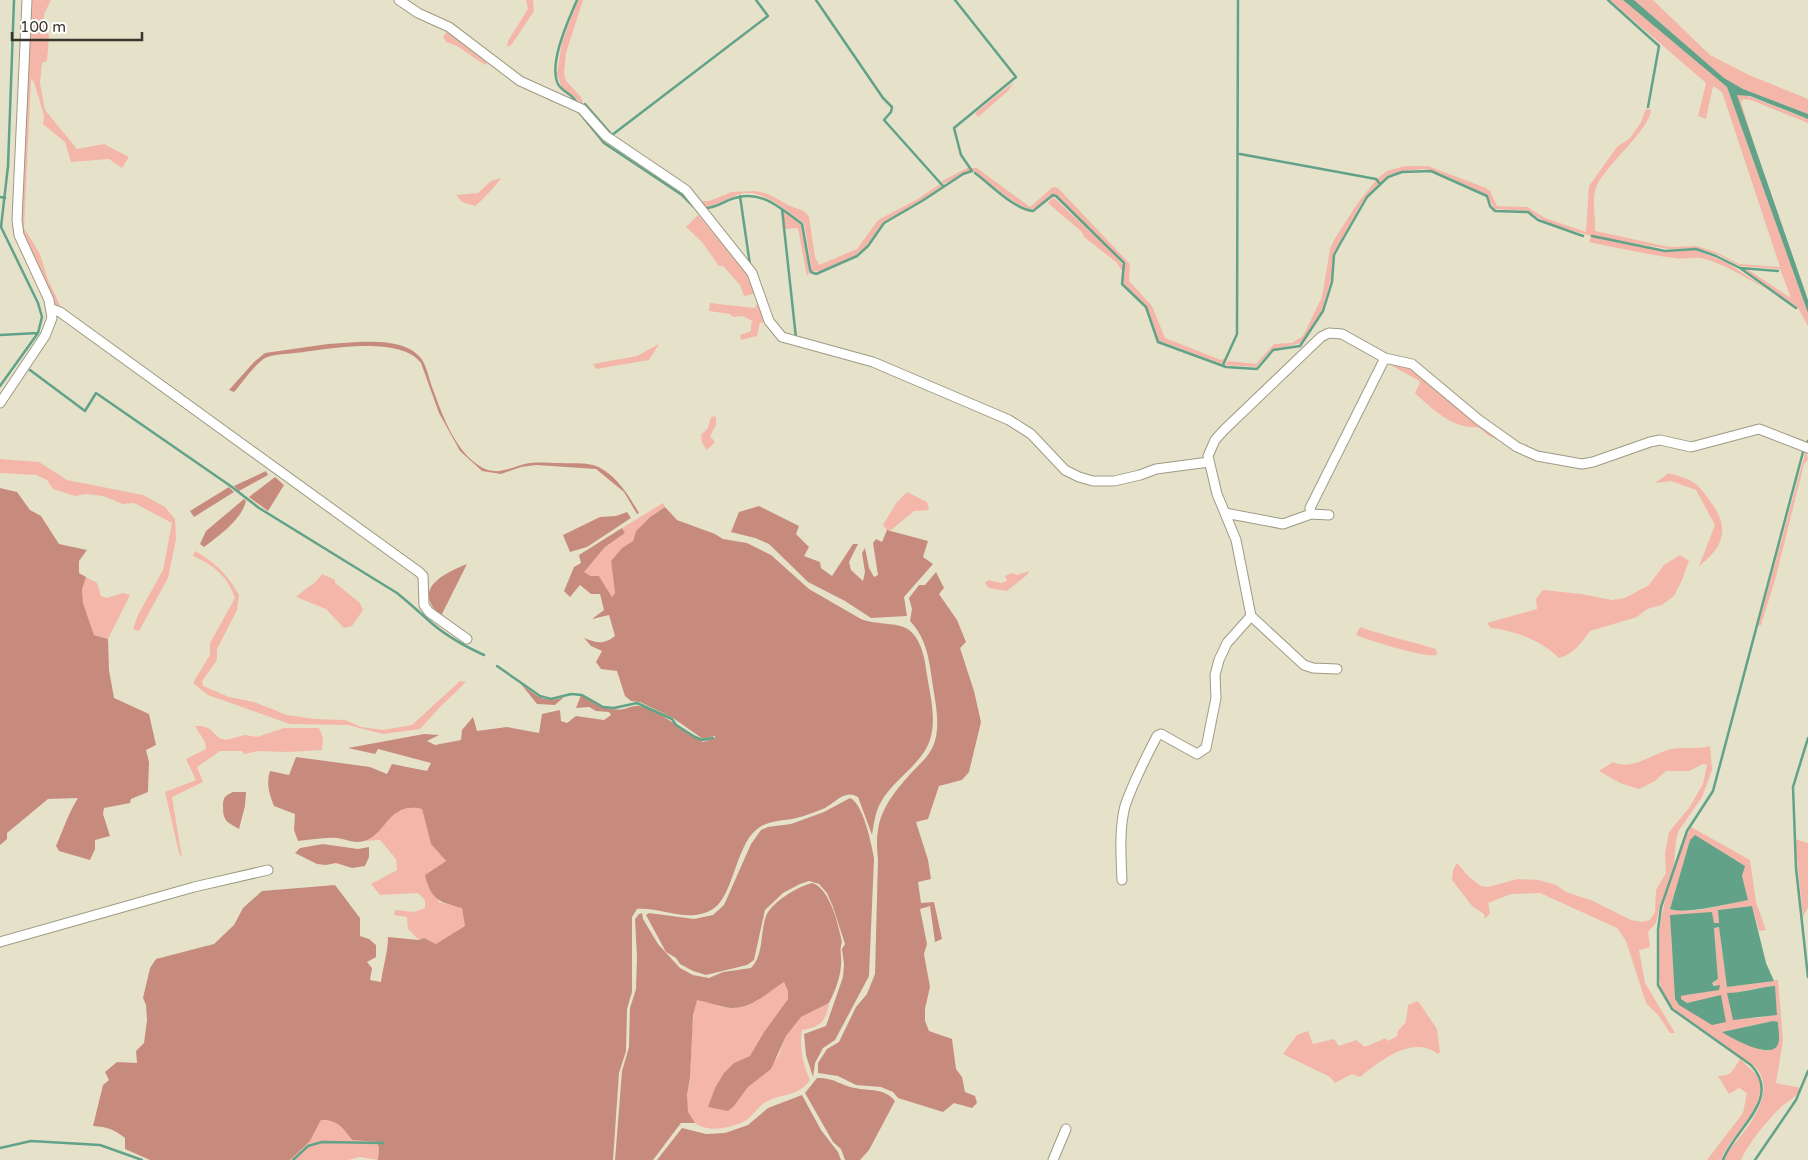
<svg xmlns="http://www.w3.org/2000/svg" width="1808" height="1160" viewBox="0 0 1808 1160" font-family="'Varela Round',sans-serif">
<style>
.green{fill:#f4b6a8;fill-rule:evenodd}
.forest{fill:#c78b7e}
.water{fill:#62a289}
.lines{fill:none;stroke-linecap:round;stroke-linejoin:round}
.stream{stroke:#62a289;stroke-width:2.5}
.minor-casing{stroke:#9e9a83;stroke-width:11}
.minor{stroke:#fff;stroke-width:9}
</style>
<rect width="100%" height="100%" fill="#e6e2ca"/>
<path class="green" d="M32,0h19l-7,14v9l5,13 -2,25 -5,2 -2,20 5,27 32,39 27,-5 25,13 -7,11 -13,-9 -38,3 -6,-20 -22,-18 1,-9 -10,-33 -3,-3 -7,149 16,26 8,26 12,25 -2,1 -4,-3 -33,-69z
M526,0h7l1,11 -22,33 -5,3 1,-6 20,-32z
M578,0h5l-17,53 -2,21 2,7 15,16 2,7 26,30 68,45 24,22h8l23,-9 24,-1 12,3 22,12 14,5 5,6 6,40 4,8 38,-16 21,-29 38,-20 24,-16 2,2 -21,15 -38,21 -16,23 -11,10 -35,16h-9l-8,-48c-18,-12 -43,-37 -67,-28 -12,5 -20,11 -34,12l-15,-18 -81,-54 -24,-28v-3l-21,-16 -5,-14 5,-32z
M1610,0h13l104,87 81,226v13l-10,-18 -56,-40 5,1 44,29 -11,-29 -40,-3 -23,-12 -21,-6 -27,1 -78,-13 79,16 25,-2 31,12 39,26c-20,-10 -38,-23 -60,-29 -13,-3 -19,1 -30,-1 -26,-3 -51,-9 -77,-14l-9,-2 2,-6 -44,-13 -19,-12 -33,-2 -10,-15 -48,-22 -13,-3 -20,2 -16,4 -16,15 -10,13 -28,49 -2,24 -10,34 -21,33 -30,7 -15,17 -31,-2 3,-4 28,3 18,-20 18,-1 11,-7 19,-39 8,-48 4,-9 23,-36 20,-25 10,-8 18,-5h23l58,22 4,3 7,15 30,1 18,11 41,14 3,-46 28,-39 13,-9 10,-14 6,-15 5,1c-1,19 -43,53 -54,75 -6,12 -1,33 -2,46l74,16 27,-1 20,6 23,12 41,3 -58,-175 -9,-6 -7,33 -8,-3 8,-33z
M1634,0h19l57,55 39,20 59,24v15l-65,-25 -19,-11z
M447,32l40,31 -2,2 -28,-19 -11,-4 -3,-6z
M1014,82l-6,9 -30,26 -3,-4z
M1743,94l65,25v4l-57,-23 -8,-1 -2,3 16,52 -18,-51 -2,-8z
M967,168h10l53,39 23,-20 5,1 72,76 -1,17 23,25 13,32 56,22 5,-3 -4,7 -63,-23 -13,-35 -24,-24 3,-19 -70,-68 -24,15 -14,-6 -44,-33h-4l-26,13 -1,-3z
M501,178c-1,3 -22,26 -26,28l-13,-4 -6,-7 22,-2 13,-12z
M1053,197l62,58 9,12 -1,5 -7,-10 -32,-25 -2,-5 -34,-29z
M783,211l18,14 9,47 -3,4 -9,-48 -13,1z
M698,215l50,61 9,17 -13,3 -4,-11 -17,-19h-4l-17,-24 -16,-15z
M759,299l6,23 -5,1 -3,13 -16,4 -1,-5 11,-4v-7l2,-3 -11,-5 -9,1 -3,-3 -21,-3 1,-8 45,5z
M659,344l-10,16 -53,9 -3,-5 44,-8z
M1385,362l26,5 97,77 -19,-8 -11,-9c-24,3 -47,-19 -63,-34l5,-10 -2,-3z
M716,416v9l-6,11 5,6 -8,8 -5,-7 -1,-8 7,-7 3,-11z
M1806,450l2,10 -4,4 -29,116 -14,45 -3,1z
M0,459l39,3 28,18 76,15 22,12 10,12 1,20 -8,39 -29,53 -6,-2 5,-14 25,-45 9,-47 -38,-20 -11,1 -20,-8 -17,-2 -11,2 -22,-7 -6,-9 -11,-5 -36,-2z
M1669,473c7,3 16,4 22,8 8,4 14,13 19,20 20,26 15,45 -11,65l16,-41 -19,-35 -25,-9 -16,2z
M907,492l20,10 2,8 -15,1 -23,19h-4l-4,-5 14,-23z
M663,503l2,4 -15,10 -14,14 -3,10 -11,7 -11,13 4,33 -3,3 -13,-21h-7l-9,-4 22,-25 20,-14 -3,-5z
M195,551c21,12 32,23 44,44l-2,15 -20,39v11l-15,21 1,5 26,11 25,5 33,13 28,4 30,1 16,7 22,3 29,-5 48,-44 6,1 -26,25 -20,22 -37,5 -35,-9 -58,-1 -82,-29 -14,-11v-3l16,-26v-12l25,-45c-7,-21 -22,-34 -42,-42z
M1680,555l9,6 -7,19 -8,16 -12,9 -15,4 -10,8 -47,14c-9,12 -16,23 -31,27 -18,-18 -43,-27 -68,-30l-4,-5 50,-14 -1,-10 7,-9 38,4 31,6 13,-2 24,-13 15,-20z
M1029,571l-1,3 -21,17 -18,-3 -4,-5 3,-3 13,3 6,-2 -2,-5 7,-3 5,2z
M322,574l13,6v3l25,20 3,7 -11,16 -8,2 -18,-19 -30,-12c9,-9 19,-12 26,-23z
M86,577l11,6 4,13 6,2 16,-5 7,2 -22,44 -14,-4 -11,-32 -1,-12z
M1360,627c25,9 51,14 76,22l1,6c-13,3 -66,-14 -81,-20z
M195,726h7l8,3 9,9 7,2 19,-5 12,2 27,-9h35l4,10 -1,12 -34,2 -29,-1 -15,3 -2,-3h-22l-23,16 6,15 -31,15 10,61 -3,-5 -14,-61 31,-12 -10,-21 20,-10 -1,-7z
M1710,746l2,24 -10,27 -23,33 -3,10 -2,24 -14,42 -4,17 -8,9 2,15 -11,3 6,33 30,50h-5l-11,-17 -13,-13 -20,-62 -9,-13 -77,-35 -29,1 -23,9 2,10 -5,6 -1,-5 -12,-8 -20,-26 1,-10 4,-7 12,14 12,9 7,1 30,-8 21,1 17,5 10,7 27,9 38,19 11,2 8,-2 5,-8 1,-22 10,-17 -1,-20 4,-21 20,-24 14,-24 4,-19 -4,-1 -14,7h-23l-11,10 -16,8 -19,-6 -21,-12 14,-9c18,9 38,-7 55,-12 13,-4 29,0 42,-4z
M412,807l10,2 9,35 15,17 -21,14 14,27 23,6 4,18 -30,18 -12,-6 -5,2 -11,-11 -1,-12 -13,-2 1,-5 19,2 11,-4v-8l-7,-7 -38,2 -9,-11 26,-14 -1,-11 -16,-19 -16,1 35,-30z
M1691,827l59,33 6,42 10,28 -7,1 -7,-25 -34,4 1,13h-5l-2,-11 -41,24 4,63 4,6 42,-10 -34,8 -6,-4v-3l5,-1 33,-6 -7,-6 6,-4 -4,-51 5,-1 8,60 51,-7 5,60 -7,43 25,5c-5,10 -12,12 -20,19 -14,14 -32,35 -40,53h-17l4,-9c19,-22 52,-60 26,-85 -19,-13 -38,-27 -56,-40 -9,-7 -20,-12 -28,-21 -30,-35 1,-142 21,-178zM1690,840l28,10 26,16 -2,10 5,24c-23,4 -53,15 -77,9zM1774,986l3,28 -19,4h-14l-17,-24c16,-2 31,-7 47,-8zM1773,1021l-4,30 -11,-2 -36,-17z
M1795,839l13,4v64l-5,10z
M784,982l4,9v8l-24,33 -14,25 -16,6v43l14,-19 30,-30 8,-21 15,-19 28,-14c-3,19 -9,24 -27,27 -3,17 1,35 8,50 -14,19 -29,12 -46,23 -7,5 -12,14 -19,18 -18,9 -49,14 -57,-8 -4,-11 1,-23 2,-34 2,-27 0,-53 7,-80 11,3 23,9 35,9 20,1 36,-17 52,-26z
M1418,1001l19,28 3,23 -2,2c-25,-20 -58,7 -78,23l-8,-3 -17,9 -5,-6 -47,-23 14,-19 11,-4 5,13 21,-5 5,7 17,-6 9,7 21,-9 2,3 9,-5 1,-5 8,-9 2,-17z
M1740,1059l19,18c9,32 -28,55 -38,83h-14l36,-47 4,-20 -8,-5 -10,6 -11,-18c14,0 15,-6 22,-17z
M321,1120c15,-1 23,8 31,20l25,2 2,6 -1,12 -18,-3 -12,3h-58l20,-19z"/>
<path class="forest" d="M358,342c19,-1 47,-1 61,14 7,7 9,19 12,28 10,27 22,64 47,81 16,11 27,5 43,0 12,-4 26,-2 38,-2 12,1 26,-1 37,3 20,8 33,30 43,47l-2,1 -13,-22 -28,-23 -60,-4 -15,2 -20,7 -19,-3 -22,-20 -21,-38 -18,-50c-21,-28 -94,-14 -125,-10 -9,1 -23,1 -31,5 -12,8 -22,24 -31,34l-5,-2 25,-28 11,-9 63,-9z
M266,471l2,4 -29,16 -5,-5z
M275,477l9,8 -16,26 -19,-14z
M229,487l5,5 -40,25 -4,-6z
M0,488l17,4 13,18 11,6 18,28 28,6 -8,11v12l7,4 -4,13 1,13 11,32 14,4 1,31 5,28 35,16 7,31 -10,5 3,12 -1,30 -17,7 -1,4 -26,5 -1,6 7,22 -15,4v9l-5,11 -31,-9 -3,-5c7,-16 13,-34 22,-48l-30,1 -41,34v6l-7,6z
M244,499l2,2c-4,18 -27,35 -42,46l-4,-3 6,-13z
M759,506l40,20 -3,8 13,13 -5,9 16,6 1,6 11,8 21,-32h5l-9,18 2,8 12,11 2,-9 -3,-19 3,-5 4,20 5,9 4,-2 -5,-32 3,-4 6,3 5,-12 41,11 -5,16 10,7 -29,33 3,19 -36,2 -26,-17 -37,-19 -39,-38 -14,-6 -24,-6 8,-20z
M665,507l12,13 38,14 8,5 24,4 24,12 38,34 52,30c14,6 38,3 48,11 13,10 16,30 18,45 3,19 9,42 4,61 -6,27 -37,42 -50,66 -6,10 -7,22 -9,33l-14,-38c-13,-8 -22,5 -33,11 -10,4 -22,9 -33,11 -13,2 -26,2 -36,11 -20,16 -23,67 -43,79 -24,15 -51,-2 -76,0l-5,8v75l-5,17 -1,42 -7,22 -6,87h-235l1,-12 -2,-6 -25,-2c-8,-11 -15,-21 -31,-20l-11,21 -20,19h-140l-25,-11v-11c-11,-9 -19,-11 -32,-12l10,-41 6,-5 -4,-8 12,-10 20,1 -1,-12 8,-8 3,-23 -1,-15 -3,-7 7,-30 6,-9 58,-15 20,-19 9,-17 19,-17 73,-6 25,33v18l9,3 7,6v12l-9,5 5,6 -2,12 11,2c2,-16 7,-30 7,-45l31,3 5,-2 12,6 29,-18 -3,-18c-23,-6 -31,-8 -37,-33l21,-14 -15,-17 -9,-35c-33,-8 -36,26 -58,32 -10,3 -18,-2 -27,-3 -12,-1 -27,2 -39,3l-4,-11 1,-16 -21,-8c-5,-13 -8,-22 -4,-35l19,4 7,-18 74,10 17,7 5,-10 35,7 4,-8 -53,-14 -3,5 -27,-6 76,-14 15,1 -12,6 8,4 26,-5 1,-10 11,-13 4,14 30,-4 32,6 3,-19 18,-4 1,11 6,2 9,-7 28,4 7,-5 -2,-3 -13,-1 -7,-4 -13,1 5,-13c14,8 25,17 43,14 5,-1 10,-4 15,-3 23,5 43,25 64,36l12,-4v-2l-12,3 -30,-21 -33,-16 -9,-1 -6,-5 -8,-25 -16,-2 -5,-7 6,-11 -11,-5 -7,-8c13,5 19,7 31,-2l-6,-21 -17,4 12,-9 -4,-16h-9l-11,-9 -10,12 -6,-6 10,-24 7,-4 -2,-8 43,-27 3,5 -20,14 -21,25 7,4h8l13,21 3,-4 -4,-32 11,-13 11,-7 3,-10 14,-14z
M627,512l4,6 -44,29 -17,5 -7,-17 37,-18 16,-1z
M467,564l-26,52c-30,-27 2,-42 26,-52z
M936,572l8,16 -5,6 18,26 9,22 -6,6 14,43 7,31 -12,50 -7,8 -23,6 -11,33 -12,3 12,38 3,19 -13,3 3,21 13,-1 8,37 -7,3 -5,-36 -10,3 7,35 -3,10 6,33 -5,22v12l4,10 23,8 4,30 6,8 3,15 10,4 2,7 -5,5 -18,-5 -11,9 -45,-14 -5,-6 -12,-5 -25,-2 -18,-9 -20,-3v-10l9,-14 12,-7 17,-35 11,-13 8,-20 3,-115c-5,-41 9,-59 35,-88 8,-8 17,-16 21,-27 7,-20 1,-42 -2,-64 -3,-22 -6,-42 -22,-59l2,-12 -3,-11 10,-13h6z
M521,684c16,12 23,20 43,13l-9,8 -18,-1z
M233,792h13l-1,14 -6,23c-12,-7 -16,-8 -16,-22 0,-9 1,-11 10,-15z
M850,798c13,5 22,47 24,61l-5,117 -34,64 -12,8 -8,15 -2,14 -7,-22 -2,-21 22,-8 17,-49 1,-13 -2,-15 3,-5 -12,-37 -6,-14 -8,-9 -10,-3 -9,3 -17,9 -18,17 -11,50 -7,5 -41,10 -13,-4 -13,-7 -4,-6 -10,-6 -20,-37 3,-2 45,6 19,-4 11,-10 27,-61 10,-14 7,-3 23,-3 33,-12z
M323,844l35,5 11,-2v10l-4,9 -13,2 -16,-5 -10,2 -9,-1 -22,-11 5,-5z
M813,883c18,8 25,41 29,59 -3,8 0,15 -1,23 -1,14 -6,26 -12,38l-28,14 -15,19 -15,33 -23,18 -14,19 -6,5 -20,-4 7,-19 9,-15 10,-10 16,-7 14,-24 24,-33v-8l-4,-9c-16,10 -32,27 -53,26 -11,-1 -23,-6 -34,-8l-4,16 -3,62 -3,17 1,17 7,11h-14l-28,37h-38l7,-89 7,-24 1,-39 6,-19 1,-32 -2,-38 4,-5 3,-1 1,6 15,25 22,24 13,7 16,3 14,-6 28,-4c13,-13 9,-35 15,-52 5,-13 33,-31 47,-33z
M817,1078c19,0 22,7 38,10 14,3 30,0 40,13l-26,49 -9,10h-15l-4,-11 -8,-7 -28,-49z
M802,1095l19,35 17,22 3,8h-184l25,-32 24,6 19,-1 23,-8 20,-17z"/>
<path class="water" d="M1623,0h11l90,78 19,11 65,25v5l-58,-23 -13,-1 71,205v13l-81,-226z
M1695,835l50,31 -3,10 6,24c-17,3 -63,15 -78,9l20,-69z
M1752,906l14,57 8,18 -47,6 -8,-60 -5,1 4,51 -6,4 2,3 6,-1 -1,5 -33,5 -5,1v3l6,4 34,-8 5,27 -14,3 -33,-20 -4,-6 -5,-84 42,-3 2,11h5l-1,-13z
M1775,986l2,29 -44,5 -6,-27c16,0 31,-6 48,-7z
M1773,1021l5,1c0,7 3,18 -1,24 -8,13 -46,-8 -55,-14z"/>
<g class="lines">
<path class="stream" d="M577,0c-8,19 -29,63 -19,84 4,8 15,10 19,19
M816,0l67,98 9,9 -1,5 -7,8 59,66
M1608,0l51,46 -11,61
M585,104l27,31 156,-119 -12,-16
M578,111l26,32 78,52 13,13
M1240,154l136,25 4,5
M975,173c15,11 40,37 58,38l20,-16 3,1 68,67 -2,21 24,23 12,35 68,25 31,2 16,-19 27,-4 23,-35 9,-29 2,-27 6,-11 27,-47 21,-20 14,-5 29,-1 56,25 3,10 5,5 33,1 10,8 45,16
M740,196l10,69
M0,197l5,1
M705,208c13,0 21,-9 34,-11 25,-6 45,14 63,27l8,45 1,3 5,2 41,-18 11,-10 16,-23 38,-22 41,-27 9,-3 -11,-16 -7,-27 62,-51 -61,-77
M782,209l14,129
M1592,236l73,15 31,-2 20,7 24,12 56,40
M1740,268l38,3
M0,335l38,-2
M1223,365l14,-31 1,-334
M30,370l55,41 11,-18 136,94 27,21 138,85c11,9 20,17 30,26 16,15 37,27 57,36
M0,386l38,-53 4,-16 -4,-14 -37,-76 7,-61 6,-166
M1808,443v-2
M497,666l43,30 11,3 20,-5 11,1 21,12 11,1 23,-5 35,16 4,6 19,12 7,3 11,-2
M1808,738l-15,49 3,81 12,109
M0,1148l31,-7 69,4 42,15
M293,1160l15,-14 14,-4 61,1
M1723,1160c11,-31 60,-61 28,-95l-79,-56 -14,-24v-55l3,-23 26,-76 26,-40 90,-339
M1755,1160l41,-60 12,-29"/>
<g class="minor-casing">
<path id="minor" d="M399,0l19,13 31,14 71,54 62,28 24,27 80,54 66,83 17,48 13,16 91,25 136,58 22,14 34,36 14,7 14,4h21l26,-6 16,-6 53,-7
M52,309l8,3 359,260 4,4 1,29 5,7 38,27
M0,403l45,-67 7,-18 -3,-18 -30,-65 -2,-15 10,-220
M1225,513l58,11 28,-10 18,1
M1311,514l-1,-6 75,-150
M1337,669l-24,-1 -9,-3 -53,-49 -15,-76 -19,-46 -9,-38 7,-16 9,-10 97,-93 8,-4 13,1 43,24 27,6 67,56 38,27 20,9 45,8 11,-2 57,-20 10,-2 31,7 68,-18 49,19
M1122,880c-1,-23 -3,-51 3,-74 8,-24 20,-47 32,-70l4,-2 36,20 9,-6 10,-50 -1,-23 4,-15 8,-17 24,-27
M0,942l194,-55 74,-17
M1053,1160l13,-31"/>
</g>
<use href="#minor" class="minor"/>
</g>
<path d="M12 32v8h130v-8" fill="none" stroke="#37352c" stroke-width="2.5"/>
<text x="20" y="32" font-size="15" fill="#37352c" stroke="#ffffff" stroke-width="4" paint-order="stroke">100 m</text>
</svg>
